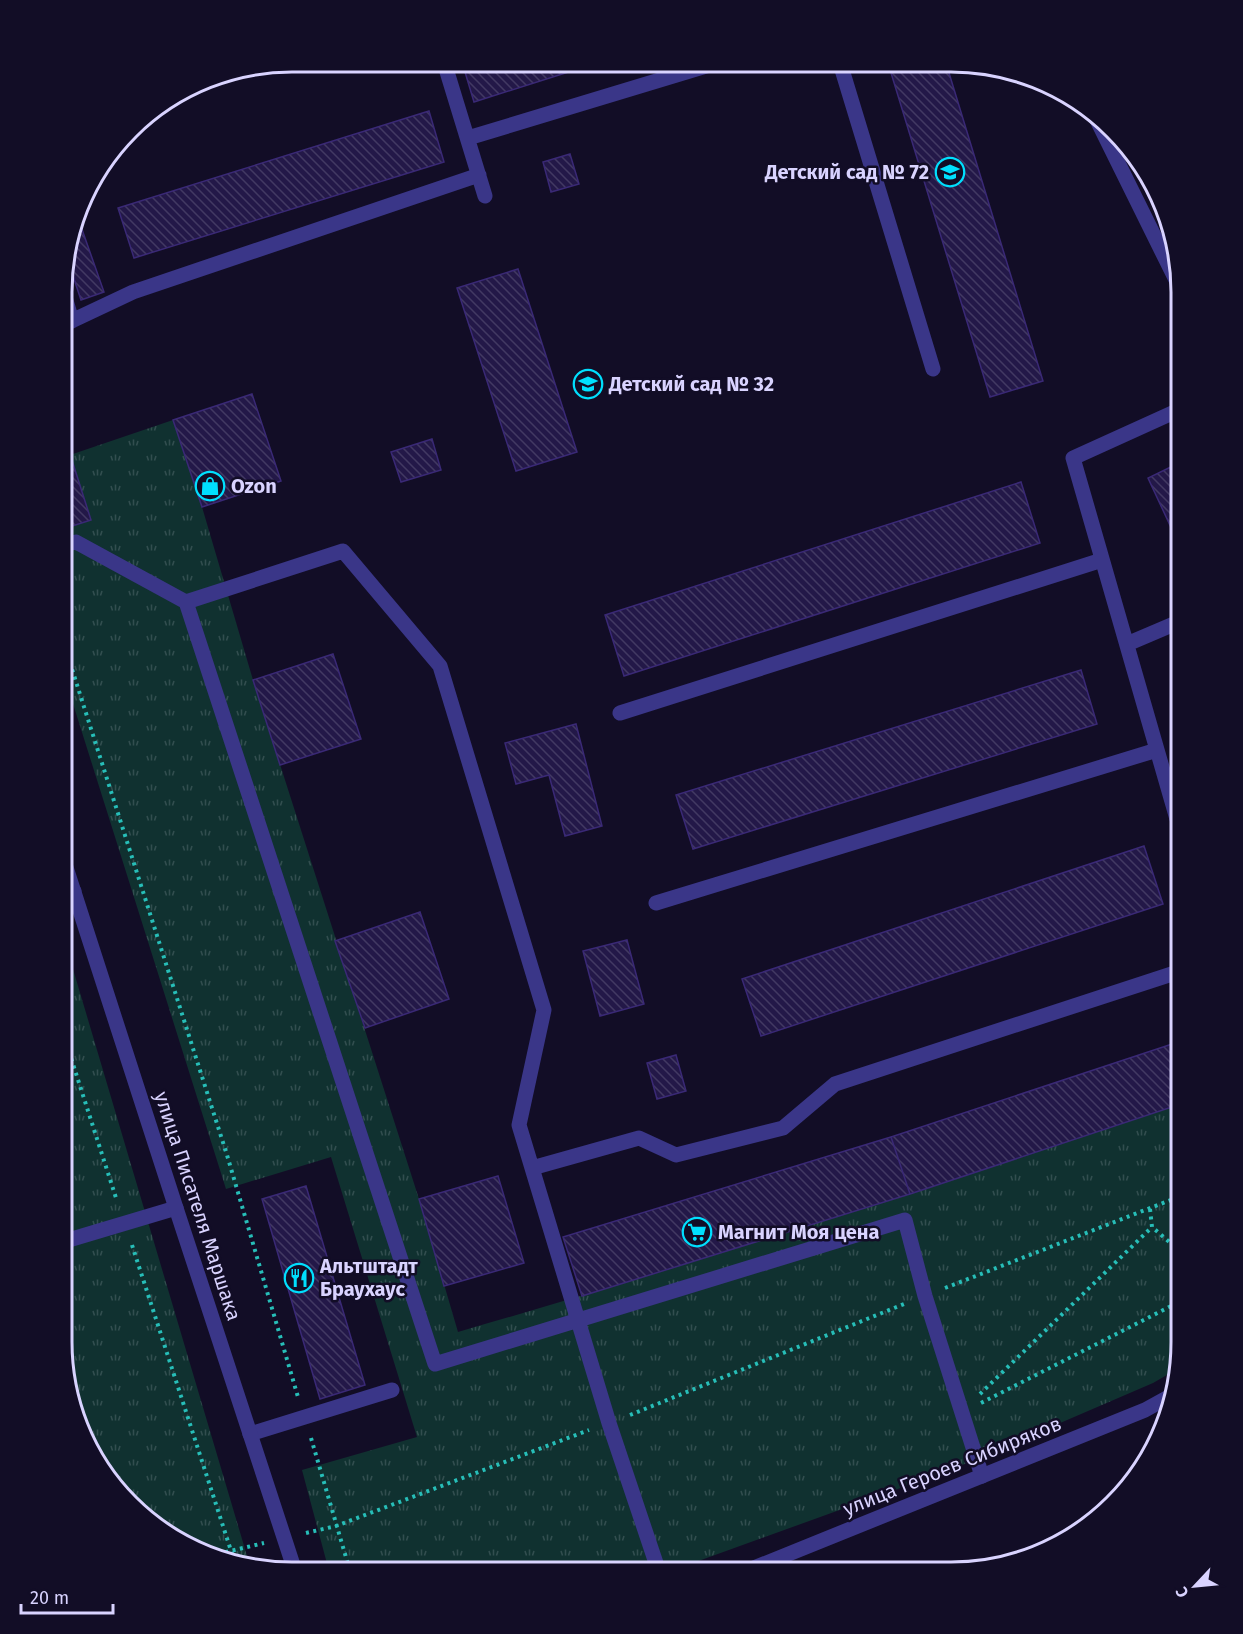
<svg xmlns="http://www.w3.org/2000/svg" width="1243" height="1634" viewBox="0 0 1243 1634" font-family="'Fira Sans',sans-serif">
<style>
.park{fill:url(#park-tufts)}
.building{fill:url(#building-back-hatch);stroke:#3a2976;stroke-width:1.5}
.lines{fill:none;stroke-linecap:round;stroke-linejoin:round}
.path{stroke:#27beb8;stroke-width:4;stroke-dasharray:3 4.5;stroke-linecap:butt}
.service{stroke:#3a3688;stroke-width:15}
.tertiary{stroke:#3a3688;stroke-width:15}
.labels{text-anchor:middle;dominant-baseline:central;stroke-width:5;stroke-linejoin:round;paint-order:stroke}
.poi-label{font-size:20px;font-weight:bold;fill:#d9d3ff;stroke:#120d26;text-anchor:start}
.street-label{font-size:20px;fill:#d9d3ff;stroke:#120d26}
.rim{fill:none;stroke:#d9d3ff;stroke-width:3}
</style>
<defs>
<pattern id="park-tufts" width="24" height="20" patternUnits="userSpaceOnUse" patternTransform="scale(1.5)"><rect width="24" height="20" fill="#103130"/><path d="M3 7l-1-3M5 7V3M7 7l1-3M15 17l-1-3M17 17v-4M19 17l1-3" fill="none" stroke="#324e4f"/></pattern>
<pattern id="building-back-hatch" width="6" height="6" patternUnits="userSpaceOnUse" patternTransform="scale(1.5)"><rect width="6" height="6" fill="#231848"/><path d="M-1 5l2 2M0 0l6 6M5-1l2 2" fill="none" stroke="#423963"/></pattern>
</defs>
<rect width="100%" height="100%" fill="#120d26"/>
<path class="park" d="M173,420l29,87 51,173 166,519 39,133c243,-70 483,-149 723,-228v254l-2,10 -26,15 -200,86 -285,103 -339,-1 -27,-101 115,-33 -86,-280 -105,32 -163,-517v-143l28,-9 -21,-65z
M62,932l188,634 -86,-33 -45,-39 -34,-50 -23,-101z"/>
<path class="building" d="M462,62h138l-126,40z
M888,63h58l97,318 -53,16z
M429,111l15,51 -310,96 -16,-50z
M570,154l9,30 -28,8 -8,-30z
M78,218l26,74 -23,8 -15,-45z
M518,269l59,183 -61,19 -59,-183z
M252,394l29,87 -79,26 -29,-87z
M63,432l28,88 -28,9z
M432,439l9,31 -40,12 -10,-30z
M1181,462v87l-33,-71z
M1021,482l19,61 -416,133 -19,-61z
M333,654l28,85 -81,26 -27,-85z
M1081,670l16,54 -404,125 -17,-54z
M576,724l26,102 -37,10 -16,-61 -33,9 -11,-41z
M1144,846l19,58 -402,132 -19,-57z
M420,912l29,87 -84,29 -30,-87z
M627,940l17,64 -44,12 -17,-65z
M1181,1041v63l-271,90 -19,-57z
M676,1055l10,36 -29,8 -10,-36z
M891,1137l19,57 -328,102 -19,-59z
M498,1176l26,87 -80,23 -25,-87z
M306,1186l59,199 -45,14 -58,-200z"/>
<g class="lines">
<path class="path" d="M63,641l164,514 71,242
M62,1030l55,171
M1150,1209l2,18 29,25
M132,1245l102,315
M945,1288l236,-92
M980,1394l172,-167
M981,1403l200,-102
M630,1415l274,-111
M311,1438l39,133
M306,1533l30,-7 253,-96
M218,1554l46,-11"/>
<path class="service" d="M444,62l41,134
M840,63l93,306
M1092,110l87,176
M468,138l248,-75
M63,290l9,31
M63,325l70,-33 346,-117
M63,545l13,-3 110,60 157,-51 97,115 104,344 -25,115 90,298 50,149
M186,602l249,762 470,-144 20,76 57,180
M1127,644l54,-23
M620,713l482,-153
M1181,833l-108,-375 108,-49
M62,895l12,-4
M656,903l501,-153
M532,1168l107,-30 37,17 107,-27 52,-44 346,-113
M62,1242l114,-34
M250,1434l142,-44"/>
<path class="tertiary" d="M62,855l114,353 119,363
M744,1572l401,-162 29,-16"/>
</g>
<defs>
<g id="school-ring" transform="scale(1.5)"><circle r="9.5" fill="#120d26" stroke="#00dffe" stroke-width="1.5"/><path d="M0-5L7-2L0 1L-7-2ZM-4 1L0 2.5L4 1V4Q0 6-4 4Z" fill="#00dffe"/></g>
<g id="shop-ring" transform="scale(1.5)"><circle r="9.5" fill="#120d26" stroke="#00dffe" stroke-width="1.5"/><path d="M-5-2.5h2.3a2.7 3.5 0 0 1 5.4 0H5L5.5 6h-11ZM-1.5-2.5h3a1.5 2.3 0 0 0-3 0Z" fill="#00dffe"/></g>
<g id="supermarket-ring" transform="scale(1.5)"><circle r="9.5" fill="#120d26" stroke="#00dffe" stroke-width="1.5"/><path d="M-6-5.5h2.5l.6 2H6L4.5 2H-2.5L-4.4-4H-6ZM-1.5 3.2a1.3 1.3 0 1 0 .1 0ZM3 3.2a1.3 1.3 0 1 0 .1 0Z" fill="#00dffe"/></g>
<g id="restaurant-ring" transform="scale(1.5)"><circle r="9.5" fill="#120d26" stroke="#00dffe" stroke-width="1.5"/><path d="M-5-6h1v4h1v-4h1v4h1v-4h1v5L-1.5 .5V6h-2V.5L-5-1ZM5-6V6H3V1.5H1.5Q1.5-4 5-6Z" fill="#00dffe"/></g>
</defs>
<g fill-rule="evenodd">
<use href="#school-ring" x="950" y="172"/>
<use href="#school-ring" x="588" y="384"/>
<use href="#shop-ring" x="210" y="486"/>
<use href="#supermarket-ring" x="697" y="1232"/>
<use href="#restaurant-ring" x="299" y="1278"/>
</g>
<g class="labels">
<g class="poi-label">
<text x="929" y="172" text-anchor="end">Детский сад № 72</text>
<text x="609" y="384">Детский сад № 32</text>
<text x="231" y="486">Ozon</text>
<text x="718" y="1232">Магнит Моя цена</text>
<text x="320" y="1266">Альтштадт<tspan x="320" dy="23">Браухаус</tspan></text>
</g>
<g class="street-label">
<text transform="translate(198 1206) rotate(72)">улица Писателя Маршака</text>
<text transform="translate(952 1466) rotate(-22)">улица Героев Сибиряков</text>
</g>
</g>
<path d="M0 0H1243V1634H0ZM292 72H951A220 220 0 0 1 1171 292V1342A220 220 0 0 1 951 1562H292A220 220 0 0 1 72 1342V292A220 220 0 0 1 292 72Z" fill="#120d26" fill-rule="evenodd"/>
<path class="rim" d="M292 72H951A220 220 0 0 1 1171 292V1342A220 220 0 0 1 951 1562H292A220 220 0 0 1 72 1342V292A220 220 0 0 1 292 72Z"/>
<g transform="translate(1195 1586) rotate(244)" stroke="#120d26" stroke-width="4.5" paint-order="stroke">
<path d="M0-4.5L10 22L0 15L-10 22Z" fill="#d9d3ff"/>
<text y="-9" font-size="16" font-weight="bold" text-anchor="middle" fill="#d9d3ff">С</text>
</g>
<path d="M21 1604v9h92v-9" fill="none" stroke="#d9d3ff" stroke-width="3"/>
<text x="30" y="1604" font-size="18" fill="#d9d3ff" stroke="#120d26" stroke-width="4.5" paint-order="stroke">20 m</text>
</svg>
